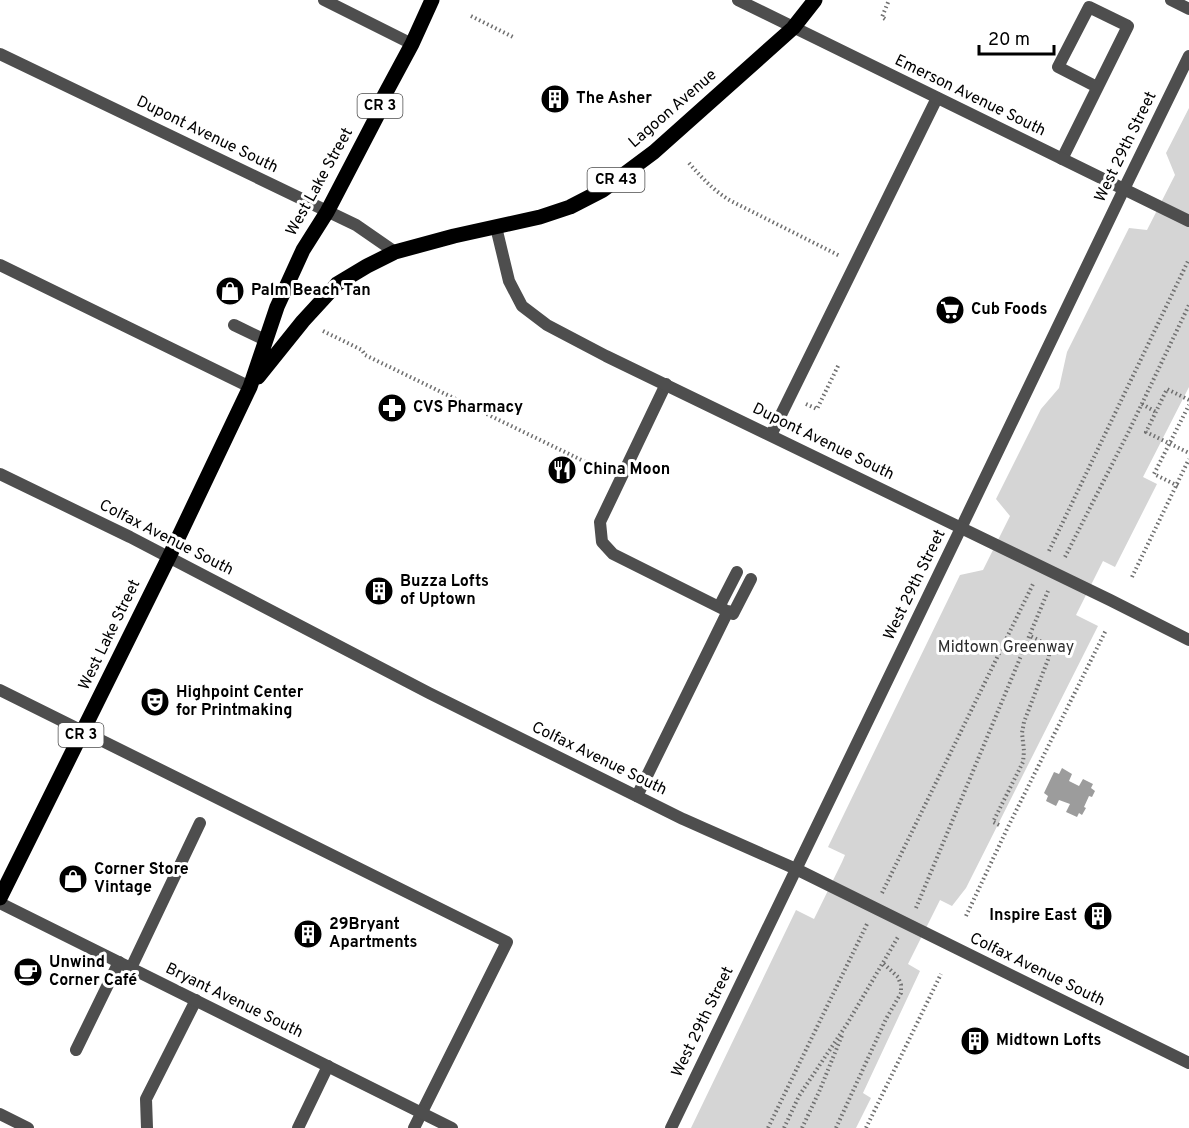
<svg xmlns="http://www.w3.org/2000/svg" width="1189" height="1128" viewBox="0 0 1189 1128" font-family="Overpass,sans-serif">
<style>
.green{fill:#d5d5d5}
.water{fill:#9c9c9c}
.lines{fill:none;stroke-linecap:round;stroke-linejoin:round}
.path{stroke:#707070;stroke-width:4;stroke-dasharray:1.5 3;stroke-linecap:butt}
.service{stroke:#4e4e4e;stroke-width:12}
.minor{stroke:#4e4e4e;stroke-width:12}
.tertiary{stroke:#4e4e4e;stroke-width:12}
.primary{stroke:#000;stroke-width:15}
.labels{text-anchor:middle;dominant-baseline:central;stroke-width:6;stroke-linejoin:round;paint-order:stroke}
.shield{fill:#fff;stroke:#4c4c4c;stroke-width:1.5}
.shield-label{font-size:15px;font-weight:bold;fill:#000}
.street-label{font-size:16px;fill:#000;stroke:#fff}
.poi-label{font-size:16px;font-weight:bold;fill:#000;stroke:#fff;text-anchor:start}
.park-label{font-size:16px;fill:#2c2c2c;stroke:#fff}
</style>
<rect width="100%" height="100%" fill="#fff"/>
<path class="green" d="M1189,108v279l-46,90 14,7 -42,83 -12,-6 -27,54 22,11 -132,262 -14,18 -12,-6 -32,64 12,7 -57,122 8,5 -15,30h-165l105,-218 18,9 28,-57 3,-7 -17,-8 132,-272 23,-5 27,-54 -14,-17 45,-90 18,-21 8,-36 62,-124 18,2 28,-55 -9,-22z"/>
<path class="water" d="M1062,768l10,6 -3,7 10,5 4,-7 10,5 -2,4 4,3 -3,6 -3,-1 -5,11 2,1 -4,7 -3,-2 -2,4 -11,-5 4,-8 -11,-4 -3,6 -10,-5 2,-5 -4,-3 10,-21 5,2z"/>
<g class="lines">
<path class="path" d="M471,16l42,21
M885,19l-3,-2 7,-17
M689,163c13,15 25,28 42,38l109,55
M323,331l39,19 3,5 239,116
M1189,400l-22,-11 -21,43 43,21
M806,404l11,5 22,-45
M1142,404l14,8
M1178,486l-24,-12 35,-69
M1049,551l140,-292
M1065,557l63,-124 61,-128
M1132,577l57,-118
M999,825l-6,-3 30,-60 1,-11 -2,-18 2,-11 25,-65c1,-13 -9,-16 -19,-21
M882,893l152,-311
M916,908l132,-317
M966,916l41,-87 99,-199
M768,1128l99,-204
M784,1128l15,-32 48,-72 51,-87
M802,1128l17,-36 24,-59
M836,1128l50,-109 15,-26v-8l-3,-8 -15,-14
M866,1128l75,-154"/>
<path class="service" d="M324,0l88,44
M1171,0l18,9
M1062,159l66,-133 -39,-19 -31,60 39,20
M0,265l250,122
M234,325l31,15
M666,384l-66,138 2,20 11,12 120,60 18,-35
M771,435l166,-337
M961,528l163,-339
M719,607l18,-35
M0,690l507,252 -93,186
M637,796l91,-185
M131,968l69,-145
M76,1050l43,-88
M0,1114l28,14
M147,1128l-1,-29 50,-99
M298,1128l30,-62"/>
<path class="minor" d="M738,0l451,221
M1124,189l65,-133
M0,474l130,63 299,156 254,126 113,50 393,194
M0,903l452,225
M671,1128l290,-600"/>
<path class="tertiary" d="M0,54l356,171 39,27
M496,227l13,54 13,25 25,19 59,31 504,244 79,40"/>
<path class="primary" d="M258,377l45,-56 34,-37 30,-18 28,-14 59,-16 86,-19 30,-10 33,-17 51,-38 139,-124 22,-28
M0,898l169,-341 81,-170 27,-80 26,-57 24,-38 50,-96 7,-20 28,-52 20,-44"/>
</g>
<defs>
<g id="building-disc" transform="scale(1.5)"><circle r="9.5" fill="#000" stroke="#fff"/><path d="M-4-6H4V6H1V3H-1V6H-4ZM-2.5-4.3h1.7v1.8h-1.7ZM.8-4.3h1.7v1.8H.8ZM-2.5-1h1.7V.8h-1.7ZM.8-1h1.7V.8H.8Z" fill="#fff"/></g>
<g id="shop-disc" transform="scale(1.5)"><circle r="9.5" fill="#000" stroke="#fff"/><path d="M-5-2.5h2.3a2.7 3.5 0 0 1 5.4 0H5L5.5 6h-11ZM-1.5-2.5h3a1.5 2.3 0 0 0-3 0Z" fill="#fff"/></g>
<g id="supermarket-disc" transform="scale(1.5)"><circle r="9.5" fill="#000" stroke="#fff"/><path d="M-6-5.5h2.5l.6 2H6L4.5 2H-2.5L-4.4-4H-6ZM-1.5 3.2a1.3 1.3 0 1 0 .1 0ZM3 3.2a1.3 1.3 0 1 0 .1 0Z" fill="#fff"/></g>
<g id="pharmacy-disc" transform="scale(1.5)"><circle r="9.5" fill="#000" stroke="#fff"/><path d="M-2-6h4v4h4v4h-4v4h-4v-4h-4v-4h4Z" fill="#fff"/></g>
<g id="restaurant-disc" transform="scale(1.5)"><circle r="9.5" fill="#000" stroke="#fff"/><path d="M-5-6h1v4h1v-4h1v4h1v-4h1v5L-1.5 .5V6h-2V.5L-5-1ZM5-6V6H3V1.5H1.5Q1.5-4 5-6Z" fill="#fff"/></g>
<g id="theatre-disc" transform="scale(1.5)"><circle r="9.5" fill="#000" stroke="#fff"/><path d="M-5-5.5Q0-4 5-5.5V0Q5 5 0 6Q-5 5-5 0ZM-3.3-2.5H-1v1.5H-3.3ZM1-2.5H3.3v1.5H1ZM-2.8 1Q0 5.5 2.8 1Z" fill="#fff"/></g>
<g id="cafe-disc" transform="scale(1.5)"><circle r="9.5" fill="#000" stroke="#fff"/><path d="M-5.5-4.5H6V0H3Q3 3.5 0 3.5H-2.5Q-5.5 3.5-5.5 0ZM3-3.2v2h1.7v-2ZM-6 4.5H4V6H-6Z" fill="#fff"/></g>
</defs>
<g fill-rule="evenodd">
<use href="#building-disc" x="555" y="99"/>
<use href="#shop-disc" x="230" y="291"/>
<use href="#supermarket-disc" x="950" y="310"/>
<use href="#pharmacy-disc" x="392" y="408"/>
<use href="#restaurant-disc" x="562" y="470"/>
<use href="#building-disc" x="379" y="591"/>
<use href="#theatre-disc" x="155" y="702"/>
<use href="#shop-disc" x="73" y="879"/>
<use href="#building-disc" x="1098" y="916"/>
<use href="#building-disc" x="308" y="934"/>
<use href="#cafe-disc" x="28" y="972"/>
<use href="#building-disc" x="975" y="1041"/>
</g>
<g class="labels">
<g class="shield">
<rect x="357.5" y="94" width="45" height="24" rx="4.5"/>
<rect x="587.5" y="168" width="57" height="24" rx="4.5"/>
<rect x="58.5" y="723" width="45" height="24" rx="4.5"/>
</g>
<g class="shield-label">
<text x="380" y="106">CR 3</text>
<text x="616" y="180">CR 43</text>
<text x="81" y="735">CR 3</text>
</g>
<g class="street-label">
<text transform="translate(970 96) rotate(26)">Emerson Avenue South</text>
<text transform="translate(673 109) rotate(-41)">Lagoon Avenue</text>
<text transform="translate(207 135) rotate(26)">Dupont Avenue South</text>
<text transform="translate(1126 147) rotate(-64)">West 29th Street</text>
<text transform="translate(320 182) rotate(-61)">West Lake Street</text>
<text transform="translate(823 442) rotate(26)">Dupont Avenue South</text>
<text transform="translate(166 538) rotate(27)">Colfax Avenue South</text>
<text transform="translate(915 585) rotate(-64)">West 29th Street</text>
<text transform="translate(110 635) rotate(-64)">West Lake Street</text>
<text transform="translate(599 759) rotate(26)">Colfax Avenue South</text>
<text transform="translate(1037 970) rotate(26)">Colfax Avenue South</text>
<text transform="translate(234 1001) rotate(26)">Bryant Avenue South</text>
<text transform="translate(703 1022) rotate(-64)">West 29th Street</text>
</g>
<g class="poi-label">
<text x="576" y="99">The Asher</text>
<text x="251" y="291">Palm Beach Tan</text>
<text x="971" y="310">Cub Foods</text>
<text x="413" y="408">CVS Pharmacy</text>
<text x="583" y="470">China Moon</text>
<text x="400" y="582">Buzza Lofts<tspan x="400" dy="18">of Uptown</tspan></text>
<text x="176" y="693">Highpoint Center<tspan x="176" dy="18">for Printmaking</tspan></text>
<text x="94" y="870">Corner Store<tspan x="94" dy="18">Vintage</tspan></text>
<text x="1077" y="916" text-anchor="end">Inspire East</text>
<text x="329" y="925">29Bryant<tspan x="329" dy="18">Apartments</tspan></text>
<text x="49" y="963">Unwind<tspan x="49" dy="18">Corner Café</tspan></text>
<text x="996" y="1041">Midtown Lofts</text>
</g>
<g class="park-label">
<text x="1006" y="648">Midtown Greenway</text>
</g>
</g>
<path d="M979 45v9h75v-9" fill="none" stroke="#000000" stroke-width="3"/>
<text x="988" y="45" font-size="18" fill="#000000" stroke="#ffffff" stroke-width="4.5" paint-order="stroke">20 m</text>
</svg>
